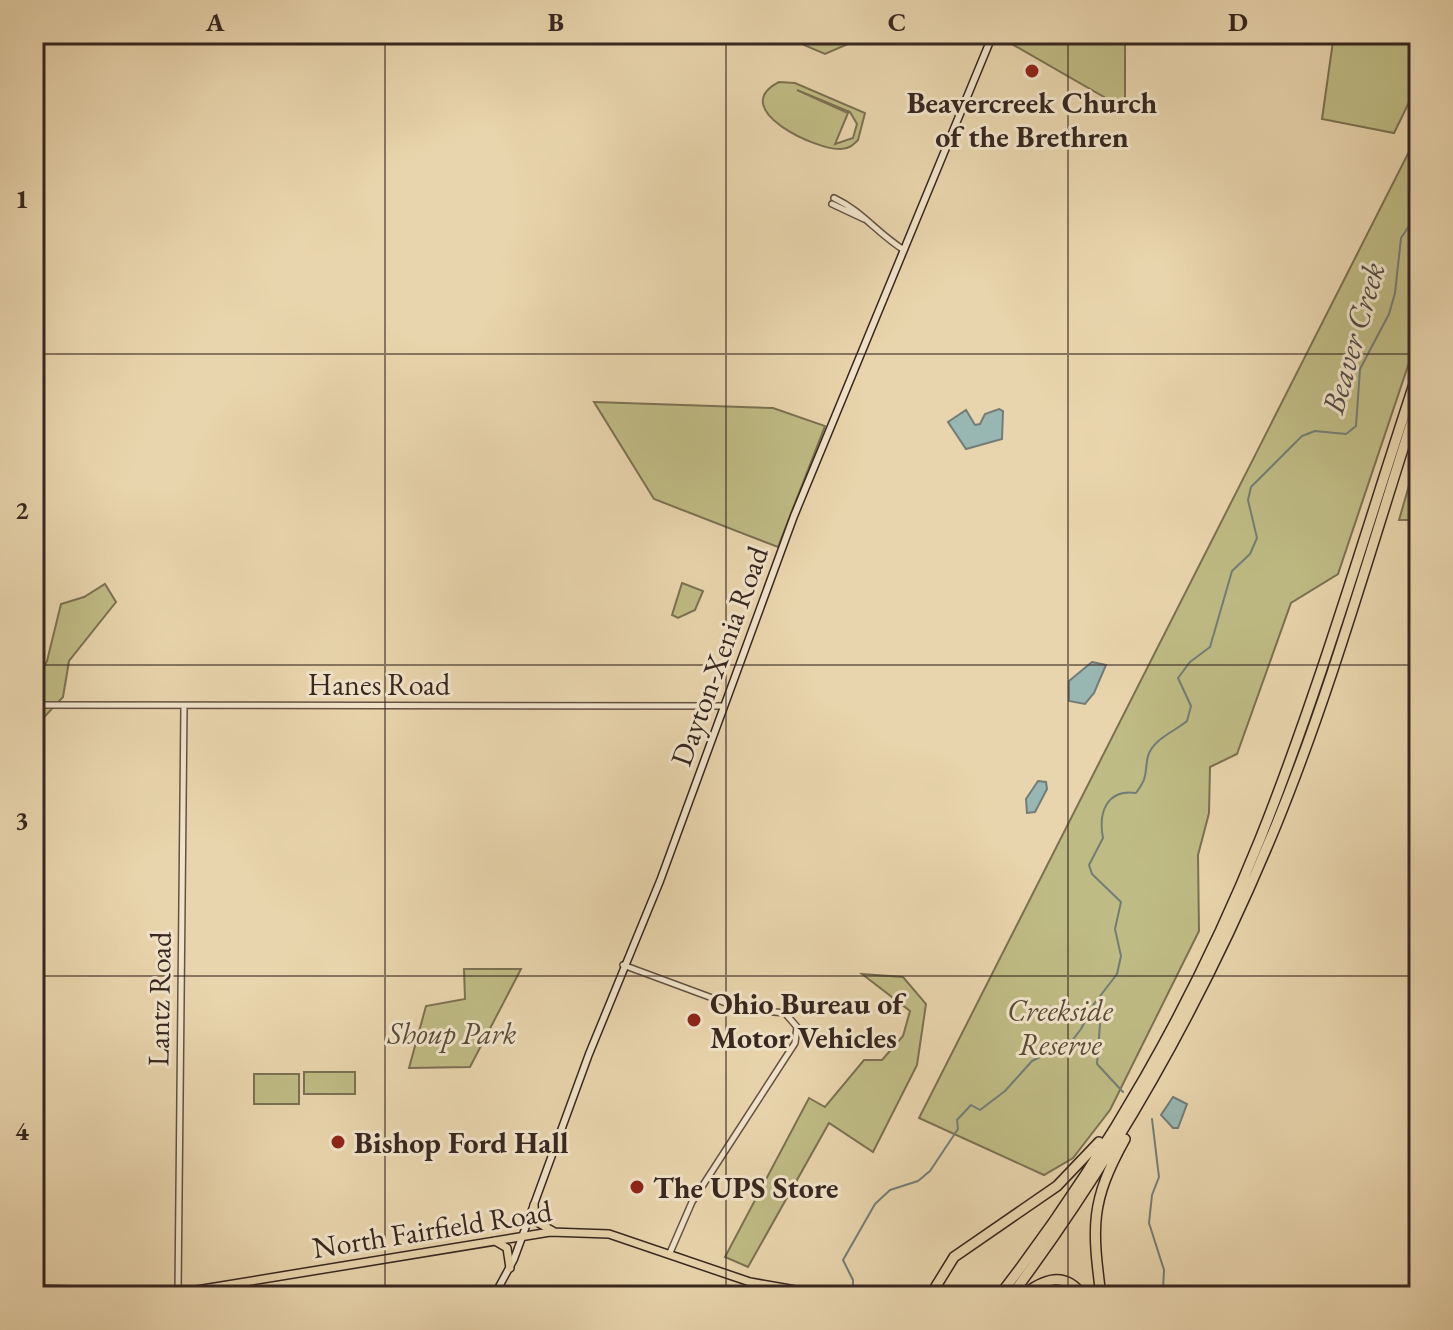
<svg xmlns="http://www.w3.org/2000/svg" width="1453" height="1330" viewBox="0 0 1453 1330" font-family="'EB Garamond',serif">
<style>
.green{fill:#bfbb84;stroke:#7b7152;stroke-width:2;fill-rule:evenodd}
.water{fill:#99b7b2;stroke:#727d78;stroke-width:2}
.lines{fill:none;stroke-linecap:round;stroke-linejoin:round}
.stream{stroke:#727d78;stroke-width:2}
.tertiary-casing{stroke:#645243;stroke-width:8}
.secondary-casing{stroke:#372720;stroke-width:9}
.primary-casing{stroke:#372720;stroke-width:10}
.motorway-casing{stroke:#372720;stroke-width:12}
.tertiary{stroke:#f1e4ca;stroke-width:5}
.secondary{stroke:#f1e4ca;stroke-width:6}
.primary{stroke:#e9d5ad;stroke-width:7}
.motorway{stroke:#e9d5ad;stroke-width:9}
.grid{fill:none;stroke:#372720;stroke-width:2;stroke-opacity:0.55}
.poi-dot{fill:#8f2418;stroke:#f1e4ca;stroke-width:3}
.labels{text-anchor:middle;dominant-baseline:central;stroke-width:6;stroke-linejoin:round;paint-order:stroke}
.poi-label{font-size:30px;font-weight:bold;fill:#372720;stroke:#f1e4ca;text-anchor:start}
.street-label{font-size:30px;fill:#372720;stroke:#f1e4ca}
.park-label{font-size:30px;font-style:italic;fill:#594c39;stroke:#f1e4ca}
.water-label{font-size:32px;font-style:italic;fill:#504b44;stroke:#f1e4ca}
.neatline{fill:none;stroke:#372720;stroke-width:3}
.grid-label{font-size:26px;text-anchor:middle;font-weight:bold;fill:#372720}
</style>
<rect width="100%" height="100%" fill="#e9d5ad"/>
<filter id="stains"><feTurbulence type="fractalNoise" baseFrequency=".0025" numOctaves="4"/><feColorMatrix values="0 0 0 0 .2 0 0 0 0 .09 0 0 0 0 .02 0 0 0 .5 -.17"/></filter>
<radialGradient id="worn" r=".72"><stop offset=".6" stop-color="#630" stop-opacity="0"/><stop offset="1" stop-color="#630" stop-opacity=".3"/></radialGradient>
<path class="green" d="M797,34h56l-5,10 -23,10 -21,-9 2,-5z
M999,34h126v75l-127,-73z
M1334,34h85v48l-25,51 -72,-14z
M779,82l16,1 70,30 -7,27c-5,5 -9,9 -17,9 -23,2 -115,-40 -62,-67zM797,90l53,22 7,12 -4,14 -18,6 13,-31z
M1419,132v201l-81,241 -47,29 -54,151 -27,13 -1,46 -11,42 1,76 -89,179 -37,48 -29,17 -125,-57z
M594,402l179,6 52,18 -47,121 -124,-48z
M1419,451v69h-20z
M682,583l21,8 -8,19 -17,8 -6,-3z
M105,584l11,18 -47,59 -6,36 -29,31v-40l13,-27 14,-57 23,-7z
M464,969h57l-51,98 -61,1 17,-62 39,-7z
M862,974l41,3 23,27 -9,61 -44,87 -44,-29 -81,144 -23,-10 84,-159 16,9 39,-47h18l21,-24 7,-25z
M304,1072h51v22h-51z
M254,1074h45v30h-45z"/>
<path class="water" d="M999,409l4,2 -1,28 -36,10 -18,-27 18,-12 9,15 5,-1 5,-10z
M1092,662l14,3 -12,28 -9,11 -16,-3v-20z
M1038,781l8,1 1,7 -12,23 -8,1 -1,-14z
M1173,1097l14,7 -9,24h-5l-12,-13z"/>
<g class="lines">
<path class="stream" d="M1094,1004l6,20 -3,40 26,28
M1152,1119l7,58 -7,18 -3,28 15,47 -1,19 6,7
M853,1296v-16l-10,-20 32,-56 15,-14 28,-9 12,-10 28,-42 -1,-9 14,-15 9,5 25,-19 27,-30 39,-19 10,-13 13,-25 23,-30 4,-18 -6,-27 6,-27 -29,-28 -3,-9 14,-27c-5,-26 4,-49 33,-45 13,-18 8,-19 12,-37 5,-17 26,-24 39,-35l4,-15 -13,-28 12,-16 20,-15 22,-76 18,-17 7,-16 -9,-38 3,-13 51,-51 13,-5 31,3 10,-8 4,-57 29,-55 6,-21 6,-55 18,-27"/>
<g class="tertiary-casing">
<path id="tertiary" d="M834,198c28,13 44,36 70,52
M832,204l32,15
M34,705l690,1
M623,965l119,44 43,4 12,14 -2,16 -103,159 -23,53
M178,1292l6,-586"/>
</g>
<g class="secondary-casing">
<path id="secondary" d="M494,1296l20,-37 75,-205 71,-173 134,-365 199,-482"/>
</g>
<g class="primary-casing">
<path id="primary" d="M534,1205l1,16 18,10
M495,1241l12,7 3,20
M34,1289l144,4 372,-61 59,2 141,48 80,14"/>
</g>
<g class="motorway-casing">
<path id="motorway" d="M930,1296l24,-39 103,-71 42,-44
M999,1296c107,-138 196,-295 261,-457 61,-153 107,-313 159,-470
M1011,1296c109,-146 197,-304 266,-473 56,-138 96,-283 142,-424
M1022,1296c21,-17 43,-26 61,0
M1101,1296c-9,-70 -11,-94 24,-157"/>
</g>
<use href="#tertiary" class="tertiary"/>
<use href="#secondary" class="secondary"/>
<use href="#primary" class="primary"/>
<use href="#motorway" class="motorway"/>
</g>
<path class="grid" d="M385,34v1262M726,34v1262M1068,34v1262M34,354h1385M34,665h1385M34,976h1385"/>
<g class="poi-dot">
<circle cx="1032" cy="71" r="8"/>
<circle cx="694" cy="1020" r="8"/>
<circle cx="338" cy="1142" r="8"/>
<circle cx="637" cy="1187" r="8"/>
</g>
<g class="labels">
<g class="poi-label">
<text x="1032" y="102" text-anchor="middle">Beavercreek Church<tspan x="1032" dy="34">of the Brethren</tspan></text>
<text x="710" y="1003">Ohio Bureau of<tspan x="710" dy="34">Motor Vehicles</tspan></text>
<text x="354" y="1142">Bishop Ford Hall</text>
<text x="653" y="1187">The UPS Store</text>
</g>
<g class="street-label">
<text transform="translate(719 656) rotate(-70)">Dayton-Xenia Road</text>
<text x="379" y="684">Hanes Road</text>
<text transform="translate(159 999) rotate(-89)">Lantz Road</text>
<text transform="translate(432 1229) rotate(-9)">North Fairfield Road</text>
</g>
<g class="park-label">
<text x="1060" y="1010">Creekside<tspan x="1060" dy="34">Reserve</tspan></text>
<text x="452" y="1033">Shoup Park</text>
</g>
<g class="water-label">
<text transform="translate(1353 338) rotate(-74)">Beaver Creek</text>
</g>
</g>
<rect width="1453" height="1330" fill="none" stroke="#e9d5ad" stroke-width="88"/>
<rect x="44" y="44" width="1365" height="1242" class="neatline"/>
<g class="grid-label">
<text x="215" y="31">A</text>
<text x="556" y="31">B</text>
<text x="897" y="31">C</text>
<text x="1238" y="31">D</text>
<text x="22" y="208">1</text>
<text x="22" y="519">2</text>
<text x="22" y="829">3</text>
<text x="22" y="1140">4</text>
</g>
<rect width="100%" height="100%" filter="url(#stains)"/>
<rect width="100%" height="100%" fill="url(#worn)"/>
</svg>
